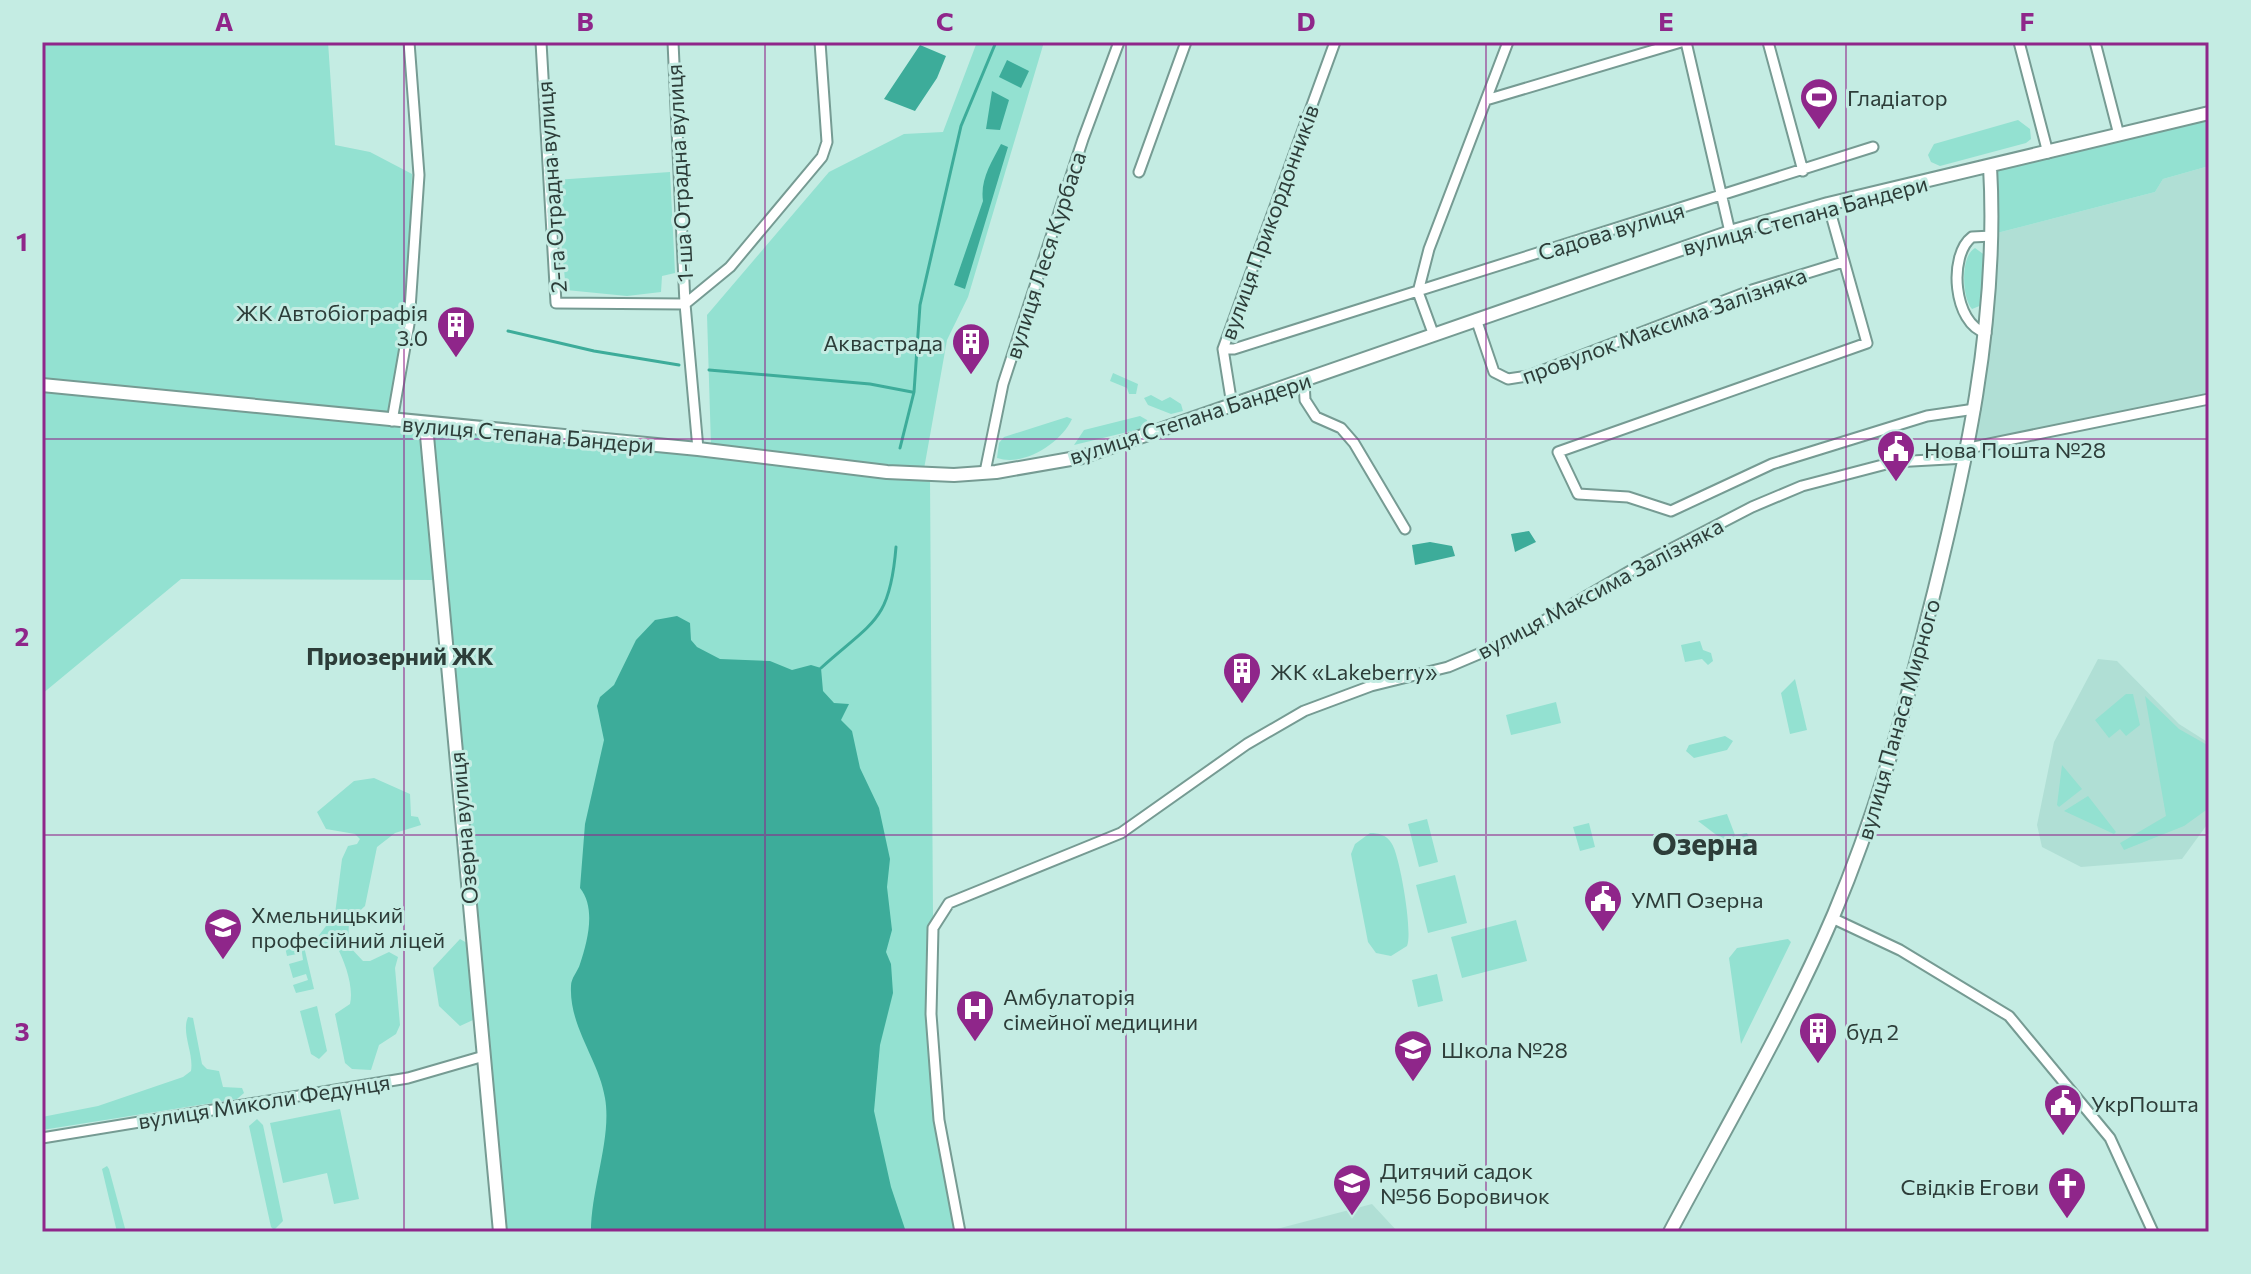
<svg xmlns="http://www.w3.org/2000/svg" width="2251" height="1274" viewBox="0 0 2251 1274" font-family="Commissioner,sans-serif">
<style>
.built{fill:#b0dfd5}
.green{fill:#93e1d1}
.water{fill:#3dac9a}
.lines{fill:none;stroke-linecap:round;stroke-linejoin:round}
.stream{stroke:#3dac9a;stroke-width:3}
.street-casing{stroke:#769b93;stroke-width:13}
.secondary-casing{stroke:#769b93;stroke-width:16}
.street{stroke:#fff;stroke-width:9}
.secondary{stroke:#fff;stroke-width:12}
.grid{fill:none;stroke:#8f268a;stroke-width:2;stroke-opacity:0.55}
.labels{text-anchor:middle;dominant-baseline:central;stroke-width:6;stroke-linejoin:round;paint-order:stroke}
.poi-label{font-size:22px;fill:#2d3d39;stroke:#c4ece3;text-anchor:start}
.street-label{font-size:22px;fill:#2d3d39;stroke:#c4ece3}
.neighbourhood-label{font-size:24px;font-weight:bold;fill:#2d3d39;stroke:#c4ece3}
.district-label{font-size:30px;font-weight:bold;fill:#2d3d39;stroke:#c4ece3}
.neatline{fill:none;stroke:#8f268a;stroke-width:3}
.grid-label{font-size:26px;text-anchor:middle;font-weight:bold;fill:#8f268a}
</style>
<rect width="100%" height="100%" fill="#c4ece3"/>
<path class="built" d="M2209,166v229l-235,47 18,-123 5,-86 158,-41 8,-13z
M2098,659l19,2 62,63 30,19v79l-27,37 -101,8 -39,-20 -5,-22 17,-83z
M1372,1204l26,28h-129v-1z"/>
<path class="green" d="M42,42h286l7,103 35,7 42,22 -4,111 -19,131 -347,-36z
M977,42h67l-76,255 -21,43 -23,129 -213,-23 -4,-131 122,-143 75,-38 39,-2z
M2209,115v51l-46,13 -8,13 -158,41 -2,-63z
M2018,120l12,9 1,10 -5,4 -86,23 -9,-4 -3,-7 6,-11z
M670,172l5,101 -13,3 -1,16 -34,4 -61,-6 -11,-110z
M1975,248l11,8 -4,49 -10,4c-10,-11 -12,-53 3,-61z
M1113,373l25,11 -2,10h-7l-2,-6 -17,-7z
M42,387l380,42 14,151 -255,-1 -139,115z
M1151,395l11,6 8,-4 11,7 2,7 -12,3 -23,-9 -4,-7z
M1140,416l7,4 1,7 -74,18 10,-15z
M1067,417l5,2c-11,24 -48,48 -75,39l2,-15 5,-6z
M431,430l499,49 3,437c-9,23 -7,48 -7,73 1,82 13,162 30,243h-452z
M1700,641l3,9 8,3 2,8 -5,4 -6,-6 -17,3 -4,-17z
M1795,679l12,51 -17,4 -9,-41z
M2126,694h7l7,31 -14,11 -6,-7 -11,9 -14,-18z
M2145,696l34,33 30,17v62l-25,18 -60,24 -4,-7 46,-27z
M1556,702l5,21 -50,12 -5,-20z
M1725,736l8,5 -6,9 -33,8 -8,-7 3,-6z
M2062,765l20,24 -23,18 -2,-2z
M374,778l36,16 1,22 7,1 3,8 -26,8 -18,14 -12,59 -16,15 -1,24 15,16h7l19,-9 9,5 -3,11 5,57 -4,9 -17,11 -8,25 -19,-1 -7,-6 -10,-49 15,-10c4,-17 -5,-42 -13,-57h-11l-9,-9 18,-24 7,-55 6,-13 9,-2 3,-5 -5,-5 -29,-5 -9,-17 37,-31z
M2088,796l28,36 -2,2 -50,-23z
M1727,814l8,21 12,-2 2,4 -3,14 -6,2 -42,-32z
M1427,819l11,43 -19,5 -11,-43z
M1589,823l6,24 -15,4 -7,-24z
M1370,833c9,0 17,2 22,11 8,13 21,89 15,102l-16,10 -15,-3 -8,-11 -17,-88 4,-10z
M1455,875l12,48 -39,10 -12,-48z
M1516,920l11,41 -65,17 -11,-41z
M302,938l12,51 -18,4 -3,-8 15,-5 -2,-6 -13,4 -4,-14 14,-4 -1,-7 -15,3 -3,-13z
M460,939l7,4 6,77 -13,6 -21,-20 -6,-38z
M1788,939l3,3 -50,102 -12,-86 8,-10z
M1437,974l6,27 -25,6 -6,-27z
M317,1006l10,45 -8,8 -8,-5 -11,-43z
M188,1017l5,1 9,46 5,5 12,2 4,16 19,1 2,5 -7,6 -195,31v-13l56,-11 85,-29 8,-6c3,-18 -10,-38 -3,-54z
M340,1109l19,90 -25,5 -7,-31 -44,10 -13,-60z
M257,1119l6,6 20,96 -9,9 -3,-3 -22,-101z
M107,1166l2,3 17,63h-9l-15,-63z"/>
<path class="water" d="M920,45l26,11 -9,22 -22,33 -31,-12z
M1007,60l22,11 -8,17 -22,-11z
M992,91l17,9 -9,30 -14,-1z
M1001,144l7,3 -43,142 -11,-4 29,-84c-3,-21 8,-38 18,-57z
M1529,531l7,11 -21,10 -4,-18z
M1430,542l22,4 3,10 -40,9 -3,-20z
M677,616l13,7 1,17 6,7 23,12 50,2 22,9 19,-5 10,3 2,23 11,12 15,1 -8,16 11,11 8,37 19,40 11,51 -3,28 5,43 -6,22 5,12 2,29 -13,52 -6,66 17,76 15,45h-315c0,-44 21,-94 14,-134 -6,-38 -36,-71 -34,-112 0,-8 7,-15 9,-22 8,-24 16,-56 0,-76l5,-64 19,-84 -7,-34 3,-9 14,-12 22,-45 19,-20z"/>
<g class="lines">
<path class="stream" d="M508,331l86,20 85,14
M709,370l161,14 42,8
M900,448l14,-56 6,-87 41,-179 35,-84
M821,668c52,-47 69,-46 75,-121"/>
<g class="street-casing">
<path id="street" d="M541,42l15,261 129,1
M673,42l12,262 13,145
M1686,42l44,190
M1768,42l35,129
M2019,42l29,111
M2095,42l24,93
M1486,100l195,-58
M1139,172l47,-130
M1828,204l39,139 -309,109 20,42 50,3 43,14 101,-47 155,-48 48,-7
M1418,292l11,-43 79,-207
M1418,292l15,41
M685,304l45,-37 92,-110 5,-15 -7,-100
M1476,319l18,53 14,7 20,-3 224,-86 91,-28
M1986,333c-33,-9 -38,-78 -14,-96l20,-1
M1223,349h11l639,-202
M1304,381l1,19 11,17 25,11 13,15 51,86
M1232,405l-9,-56 112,-307
M392,421l17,-97 10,-149 -10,-133
M1969,448l240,-49
M985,472l18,-88 80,-245 36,-97
M1832,918l68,32 109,66 101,122 43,94
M42,1138l366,-60 76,-22
M960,1232l-21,-112 -8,-106 2,-86 16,-25 172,-70 126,-89 57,-33 67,-25 77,-19 59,-25 137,-79 108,-56 50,-21 92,-24 72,-4"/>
</g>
<g class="secondary-casing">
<path id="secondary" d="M42,385l656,64 189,23 67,3 42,-3 86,-15 648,-225 98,-28 381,-91
M426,425l74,807
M1670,1232c56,-105 117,-208 164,-318 40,-95 68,-193 93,-294 38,-149 72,-299 63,-454"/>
</g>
<use href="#street" class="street"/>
<use href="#secondary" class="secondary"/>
</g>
<path class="grid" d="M404,42v1190M765,42v1190M1126,42v1190M1486,42v1190M1846,42v1190M42,439h2167M42,835h2167"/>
<defs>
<g id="stadium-pin" transform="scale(2)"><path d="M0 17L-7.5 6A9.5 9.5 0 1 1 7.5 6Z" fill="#8f268a" stroke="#c4ece3"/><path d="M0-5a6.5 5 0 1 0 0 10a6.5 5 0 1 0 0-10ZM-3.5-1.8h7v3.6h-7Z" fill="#fff"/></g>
<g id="building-pin" transform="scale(2)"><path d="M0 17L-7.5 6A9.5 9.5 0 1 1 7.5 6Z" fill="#8f268a" stroke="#c4ece3"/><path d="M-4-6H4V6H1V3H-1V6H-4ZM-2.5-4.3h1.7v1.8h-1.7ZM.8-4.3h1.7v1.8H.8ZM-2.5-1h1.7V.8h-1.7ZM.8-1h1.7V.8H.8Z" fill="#fff"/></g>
<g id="civic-pin" transform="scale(2)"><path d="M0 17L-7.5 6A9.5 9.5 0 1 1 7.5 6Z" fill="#8f268a" stroke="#c4ece3"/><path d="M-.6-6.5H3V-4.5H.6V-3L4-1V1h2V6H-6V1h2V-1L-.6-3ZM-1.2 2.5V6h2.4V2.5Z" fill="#fff"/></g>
<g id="university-pin" transform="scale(2)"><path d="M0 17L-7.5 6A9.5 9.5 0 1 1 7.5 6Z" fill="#8f268a" stroke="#c4ece3"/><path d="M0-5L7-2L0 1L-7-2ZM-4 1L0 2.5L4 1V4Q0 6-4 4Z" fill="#fff"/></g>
<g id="hospital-pin" transform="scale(2)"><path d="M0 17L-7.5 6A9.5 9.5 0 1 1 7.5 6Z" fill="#8f268a" stroke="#c4ece3"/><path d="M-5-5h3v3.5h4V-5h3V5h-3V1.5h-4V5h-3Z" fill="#fff"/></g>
<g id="school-pin" transform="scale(2)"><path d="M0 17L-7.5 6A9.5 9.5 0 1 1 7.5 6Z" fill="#8f268a" stroke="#c4ece3"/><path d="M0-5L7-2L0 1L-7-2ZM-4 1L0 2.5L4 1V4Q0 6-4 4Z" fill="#fff"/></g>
<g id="church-pin" transform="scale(2)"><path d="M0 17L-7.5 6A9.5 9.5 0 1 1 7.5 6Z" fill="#8f268a" stroke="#c4ece3"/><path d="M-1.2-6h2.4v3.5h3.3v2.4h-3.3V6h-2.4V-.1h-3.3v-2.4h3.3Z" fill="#fff"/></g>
</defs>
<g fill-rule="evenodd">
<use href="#stadium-pin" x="1819" y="97"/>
<use href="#building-pin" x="456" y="325"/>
<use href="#building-pin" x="971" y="342"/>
<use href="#civic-pin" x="1896" y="449"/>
<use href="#building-pin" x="1242" y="671"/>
<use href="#civic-pin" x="1603" y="899"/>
<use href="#university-pin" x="223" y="927"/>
<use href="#hospital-pin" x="975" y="1009"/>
<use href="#building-pin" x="1818" y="1031"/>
<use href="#school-pin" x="1413" y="1049"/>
<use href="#civic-pin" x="2063" y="1103"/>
<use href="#school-pin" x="1352" y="1183"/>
<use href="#church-pin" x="2067" y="1186"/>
</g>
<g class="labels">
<g class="poi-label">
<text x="1847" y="97">Гладіатор</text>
<text x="428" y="312" text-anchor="end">ЖК Автобіографія<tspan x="428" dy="25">3.0</tspan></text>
<text x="943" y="342" text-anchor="end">Аквастрада</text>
<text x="1924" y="449">Нова Пошта №28</text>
<text x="1270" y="671">ЖК «Lakeberry»</text>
<text x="1631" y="899">УМП Озерна</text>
<text x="251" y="914">Хмельницький<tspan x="251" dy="25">професійний ліцей</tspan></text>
<text x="1003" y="996">Амбулаторія<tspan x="1003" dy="25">сімейної медицини</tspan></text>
<text x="1846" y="1031">буд 2</text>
<text x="1441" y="1049">Школа №28</text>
<text x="2091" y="1103">УкрПошта</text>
<text x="1380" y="1170">Дитячий садок<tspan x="1380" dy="25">№56 Боровичок</tspan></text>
<text x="2039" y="1186" text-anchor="end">Свідків Егови</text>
</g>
<g class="street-label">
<text transform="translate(679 173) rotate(-93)">1-ша Отрадна вулиця</text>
<text transform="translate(551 187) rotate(-94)">2-га Отрадна вулиця</text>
<text transform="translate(1805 215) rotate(-15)">вулиця Степана Бандери</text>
<text transform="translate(1269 222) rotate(-70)">вулиця Прикордонників</text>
<text transform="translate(1611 231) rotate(-17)">Садова вулиця</text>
<text transform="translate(1045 255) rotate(-72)">вулиця Леся Курбаса</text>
<text transform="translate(1664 325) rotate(-20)">провулок Максима Залізняка</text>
<text transform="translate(1190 418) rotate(-18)">вулиця Степана Бандери</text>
<text transform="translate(528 434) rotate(5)">вулиця Степана Бандери</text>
<text transform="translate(1600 588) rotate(-28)">вулиця Максима Залізняка</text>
<text transform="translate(1898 719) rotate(-74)">вулиця Панаса Мирного</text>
<text transform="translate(463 828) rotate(-95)">Озерна вулиця</text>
<text transform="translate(264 1101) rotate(-9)">вулиця Миколи Федунця</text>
</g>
<g class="neighbourhood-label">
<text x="400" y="655">Приозерний ЖК</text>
</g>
<g class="district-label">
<text x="1705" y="842">Озерна</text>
</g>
</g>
<rect width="2251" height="1274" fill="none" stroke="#c4ece3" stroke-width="88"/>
<rect x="44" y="44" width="2163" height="1186" class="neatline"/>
<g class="grid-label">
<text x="224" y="31">A</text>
<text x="585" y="31">B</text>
<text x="945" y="31">C</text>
<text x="1306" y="31">D</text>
<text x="1666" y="31">E</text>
<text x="2027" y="31">F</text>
<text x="22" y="251">1</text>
<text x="22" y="646">2</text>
<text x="22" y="1041">3</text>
</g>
</svg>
